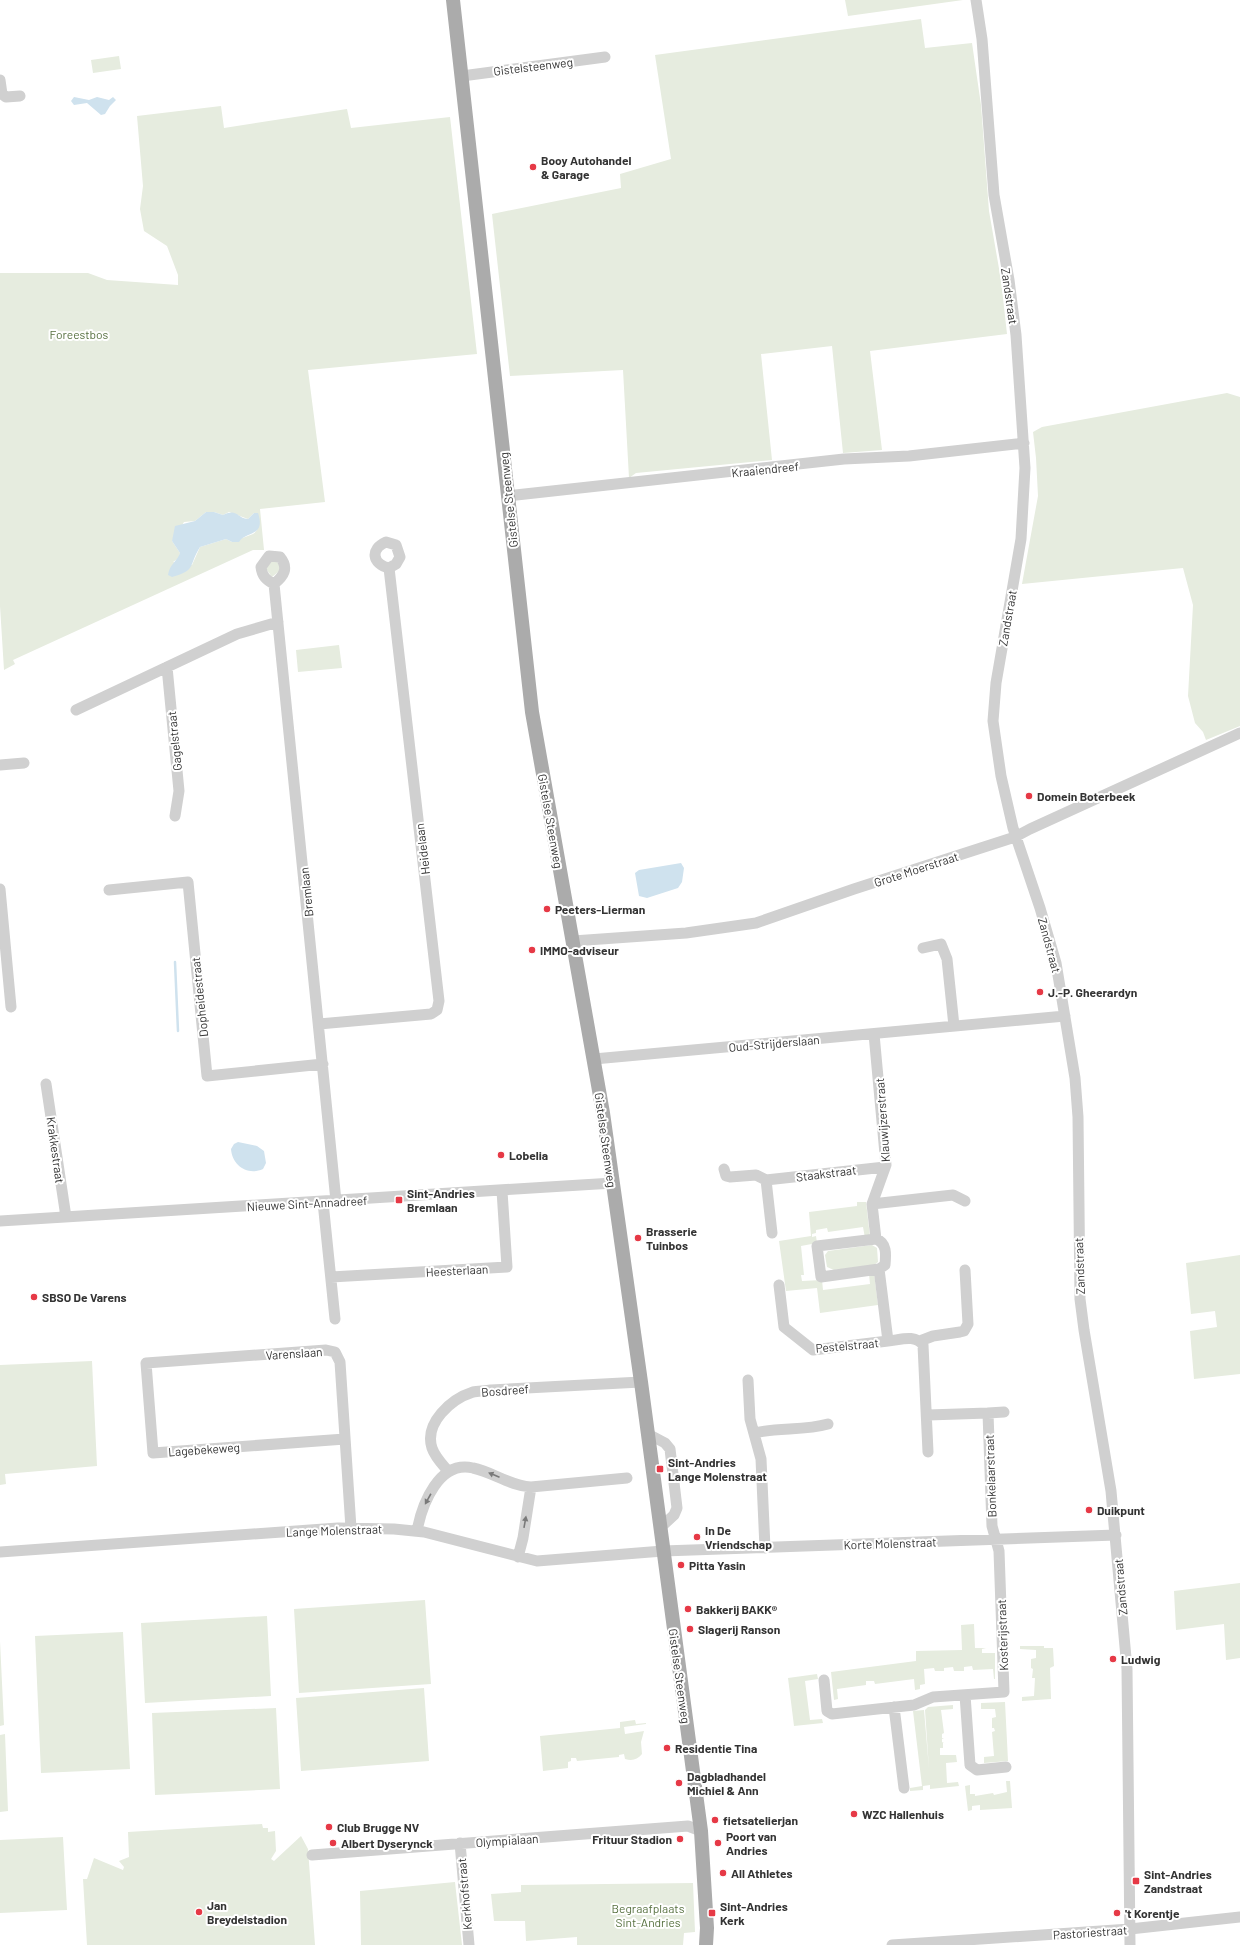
<svg xmlns="http://www.w3.org/2000/svg" width="1240" height="1945" viewBox="0 0 1240 1945" font-family="Barlow,sans-serif">
<style>
.green{fill:#e6ecdf;fill-rule:evenodd}
.water{fill:#cfe2ee}
.lines{fill:none;stroke-linecap:round;stroke-linejoin:round}
.stream{stroke:#cfe2ee;stroke-width:2.5}
.minor{stroke:#d0d0d0;stroke-width:11}
.major{stroke:#ababab;stroke-width:14}
.oneway{fill:#7a7a7a}
.poi-dot{fill:#e63946;stroke:#fff;stroke-width:1.5}
.labels{text-anchor:middle;dominant-baseline:central;stroke-width:4;stroke-linejoin:round;paint-order:stroke}
.street-label{font-size:12px;fill:#333;stroke:#fff}
.poi-label{font-size:12px;font-weight:bold;fill:#333;stroke:#fff;text-anchor:start}
.park-label{font-size:12px;fill:#56703f;stroke:#fff}
</style>
<rect width="100%" height="100%" fill="#fff"/>
<path class="green" d="M845,0h118l-115,16z
M921,19l4,29 47,-5 9,62 8,106 12,69 6,54 -137,17 12,99 -39,3 -11,-107 -71,8 11,106 -136,13 -7,5 -6,-108 -113,6 -18,-162 129,-26 -1,-14 51,-15 -16,-104z
M119,56l2,13 -28,4 -2,-13z
M221,106l3,22 123,-19 4,19 99,-11 27,237 -169,16 17,132 -65,7 4,41h-11l-240,110 2,4 -11,6 -4,-64v-333h88l19,7 71,5v-10l-11,-29 -23,-15 -4,-22 3,-23 -6,-70zM206,512h8l9,3 6,-3 19,7 6,-6c2,8 7,16 -1,21l-21,8 -6,-3 -26,8 -8,18 -19,-3 6,-4 1,-5 -8,-12 12,-19 11,-1z
M1227,393l13,4v329l-34,14 -3,-8 -8,-9 -7,-27 5,-91 -10,-37 -161,16 16,-88 -2,-38 -3,-26 9,-5z
M275,559l7,10 -10,8 -8,-11z
M339,645l3,23 -44,4 -2,-22z
M857,1202h9l4,35 -5,1 -2,-11 -35,5 -1,-4 -11,2v3l-4,1v3l4,-1 1,7 -16,3 3,29h-3l1,6 20,-1 1,10 47,-6 -1,-10 5,-1 4,32 -58,8 -3,-25 -31,3 -7,-50 32,-5 -2,-24 48,-6z
M872,1245l5,3 1,14 -4,3 -40,5 -7,-3 -2,-12 3,-4z
M1240,1255v119l-46,5 -4,-48 27,-4 -2,-16 -24,3 -5,-51z
M92,1361l5,105 -92,8 1,10 -6,1v-120z
M1240,1583v75l-14,2 -2,-36 -48,6 -2,-39z
M425,1600l6,84 -132,9 -5,-84z
M267,1616l4,80 -126,7 -4,-80z
M974,1624l1,24h11l-4,1v4h13v26h-1l-1,-10 -20,1 -1,-4 -8,1v4h-10l-1,-4 -9,1v3h-9l-1,-3 -10,1 1,15 -5,1v4l-5,1 -1,-11 -39,5 -1,-3h-8v4l-29,4 1,10 -4,1 -3,-28 85,-11v-10l46,-1 -1,-25z
M123,1632l7,137 -89,4 -6,-137z
M0,1641l4,84 -4,1z
M1020,1646h24v2h9l1,18 -4,2 1,31 -29,2v-4l12,-1 1,-18h-3l1,-9 -2,-1v-9l5,-1v-8l-16,-1z
M817,1674l1,5 -13,2 5,39 12,-1 1,4 -29,3 -6,-48z
M424,1688l5,73 -128,10 -5,-73z
M1005,1702l3,59 -24,2v-6l10,-1 -2,-24 3,-1 -1,-3h-2v-10l4,-1 -1,-8h-14v-6z
M953,1705v4l-12,1 3,23 -2,1v4h2l-2,1v3l2,1h-1v5h-3v7h16l1,7 -11,1 1,20 11,-1 1,4 -29,3v-4l-7,1v4l-13,1v-3l12,-2 -9,-75 11,-1 5,59 -4,-59 3,-3z
M276,1708l4,81 -125,6 -3,-82z
M635,1720l1,4 10,-1v1l-22,3 1,7 19,-3 -3,11 1,12c-5,6 -10,7 -17,5l-1,-5 -5,1v2l-42,4 -1,-3h-5v3l-3,1v6l-25,3 -3,-35 80,-8v-6z
M5,1734l3,77 -8,1v-77z
M1006,1781h4l2,27 -32,2v-5l-8,1v4l-4,1 -3,-25 5,-1v9h5v2l18,-3 1,2 13,-3z
M262,1824l1,4h5v4l7,-1 1,20 -5,8 3,2 27,-25 7,13 7,96h-228l-4,-66h4l7,-21 29,12 1,-3 -5,-6 10,-4 -1,-25z
M63,1837l4,73 -67,3v-73z
M455,1882l7,63h-101l-1,-54z
M693,1883l2,49 -11,1 -1,12h-106v-8l-51,4 -1,-20h-31l-3,-27 30,-2v-7z"/>
<path class="water" d="M74,97l15,3 8,-3 12,3 4,-3 3,3 -6,6 -5,8 -4,1 -14,-12 -13,2 -3,-4z
M206,512h8l9,3c15,-7 13,3 25,4l6,-6h4c8,24 -12,18 -19,29h-7l-6,-3 -26,8c-12,19 -3,23 -28,30l-4,-2c2,-12 9,-13 12,-22l-8,-12 3,-15 20,-5z
M681,863l3,5 -2,14 -4,6 -31,10 -8,-2 -4,-23 4,-3z
M238,1142l19,4 7,5 2,12 -3,6c-16,7 -31,-4 -32,-20l3,-5z"/>
<g class="lines">
<path class="stream" d="M175,962l3,69"/>
<path class="minor" d="M976,0l6,39 12,156 15,85 7,55 9,133 -4,71 -25,144 -3,38 8,55 12,52 27,80 16,55 19,115 3,39 2,182 4,31 27,161 16,178 3,276
M462,76l143,-19
M0,80l2,14 4,3 14,-1
M507,496l337,-37 65,-3 115,-13
M274,584c-8,-4 -12,-8 -13,-17l8,-11 11,1c9,11 4,19 -6,27l62,617
M167,667l12,124 -4,25
M76,710l161,-76 41,-12
M0,765l24,-2
M0,889l11,118
M109,890l79,-8 19,194 116,-12
M573,941l113,-8 70,-10 98,-34 161,-52 15,-8 210,-96
M923,948l18,-4 6,15 7,67
M319,1024l112,-10 6,-4 2,-9 -50,-433 7,-4 4,-7 -4,-12 -10,-3c-16,7 -14,22 3,26
M874,1034l12,131 -14,39 4,35c11,4 10,15 9,26l-6,4 9,72c12,-1 27,-7 35,4l5,107
M594,1059l471,-43
M46,1084l20,133
M724,1169l2,7 4,1 26,-2 10,5 119,-13
M766,1180l6,53
M323,1202l12,117
M872,1204l81,-9 12,6
M0,1221l613,-38
M876,1239l-59,7 4,31 58,-8
M331,1277l176,-10 -5,-76
M779,1285l5,42 29,23 75,-9
M920,1341l13,-5 27,-4 4,-1 4,-7 -3,-54
M748,1380l2,39 11,40 4,89
M988,1413l16,-1
M754,1433c25,-6 50,-2 74,-9
M648,1434l17,9 5,6 7,59 -3,7 -13,12
M345,1439l-192,14 -7,-90 180,-13 9,2 5,10 11,166
M448,1471c-6,-7 -13,-14 -16,-23 -8,-25 19,-49 41,-56 5,-1 12,-1 18,-2l150,-8
M417,1531c5,-27 22,-71 56,-63 20,4 37,18 58,19l96,-9
M0,1552l338,-24 56,1 30,3 113,29 126,-10 453,-16
M518,1557l5,-19 8,-51
M824,1680l3,31 5,3 82,-9 19,-8 71,-5 -5,-141 -7,-25 -4,-113 -60,2
M965,1695l5,70 7,5 29,-3
M894,1707l10,81
M460,1843l9,102
M312,1855l376,-29 13,5
M892,1945l238,-16 110,-12"/>
<path class="major" d="M453,0l79,712 71,401 38,269 60,449 6,97 -1,17"/>
</g>
<defs><path id="oneway-solid" d="M-6-.8H1V-3.2L6.5 0L1 3.2V.8H-6Z"/></defs>
<g class="oneway">
<use href="#oneway-solid" transform="translate(494 1475) rotate(-157)"/>
<use href="#oneway-solid" transform="translate(428 1499) rotate(119)"/>
<use href="#oneway-solid" transform="translate(525 1522) rotate(-80)"/>
</g>
<g class="poi-dot">
<circle cx="533" cy="167" r="4"/>
<circle cx="1029" cy="796" r="4"/>
<circle cx="547" cy="909" r="4"/>
<circle cx="532" cy="950" r="4"/>
<circle cx="1040" cy="992" r="4"/>
<circle cx="501" cy="1155" r="4"/>
<rect x="395" y="1196" width="8" height="8" rx="2"/>
<circle cx="638" cy="1238" r="4"/>
<circle cx="34" cy="1297" r="4"/>
<rect x="656" y="1465" width="8" height="8" rx="2"/>
<circle cx="1089" cy="1510" r="4"/>
<circle cx="697" cy="1537" r="4"/>
<circle cx="681" cy="1565" r="4"/>
<circle cx="688" cy="1609" r="4"/>
<circle cx="690" cy="1629" r="4"/>
<circle cx="1113" cy="1659" r="4"/>
<circle cx="667" cy="1748" r="4"/>
<circle cx="679" cy="1783" r="4"/>
<circle cx="854" cy="1814" r="4"/>
<circle cx="715" cy="1820" r="4"/>
<circle cx="329" cy="1827" r="4"/>
<circle cx="680" cy="1839" r="4"/>
<circle cx="333" cy="1843" r="4"/>
<circle cx="718" cy="1843" r="4"/>
<circle cx="723" cy="1873" r="4"/>
<rect x="1132" y="1877" width="8" height="8" rx="2"/>
<circle cx="199" cy="1912" r="4"/>
<rect x="708" y="1909" width="8" height="8" rx="2"/>
<circle cx="1117" cy="1913" r="4"/>
</g>
<g class="labels">
<g class="street-label">
<text transform="translate(533 66) rotate(-7)">Gistelsteenweg</text>
<text transform="translate(1010 296) rotate(82)">Zandstraat</text>
<text transform="translate(765 469) rotate(-6)">Kraaiendreef</text>
<text transform="translate(508 500) rotate(-96)">Gistelse Steenweg</text>
<text transform="translate(1007 618) rotate(-80)">Zandstraat</text>
<text transform="translate(174 741) rotate(-96)">Gagelstraat</text>
<text transform="translate(551 821) rotate(80)">Gistelse Steenweg</text>
<text transform="translate(422 849) rotate(-97)">Heidelaan</text>
<text transform="translate(916 869) rotate(-18)">Grote Moerstraat</text>
<text transform="translate(306 892) rotate(-96)">Bremlaan</text>
<text transform="translate(1050 945) rotate(75)">Zandstraat</text>
<text transform="translate(199 997) rotate(-96)">Dopheidestraat</text>
<text transform="translate(774 1043) rotate(-5)">Oud-Strijderslaan</text>
<text transform="translate(882 1120) rotate(-94)">Klauwijzerstraat</text>
<text transform="translate(606 1140) rotate(82)">Gistelse Steenweg</text>
<text transform="translate(56 1150) rotate(82)">Krakkestraat</text>
<text transform="translate(826 1173) rotate(-7)">Staakstraat</text>
<text transform="translate(307 1203) rotate(-3)">Nieuwe Sint-Annadreef</text>
<text transform="translate(1079 1266) rotate(-92)">Zandstraat</text>
<text transform="translate(457 1270) rotate(-3)">Heesterlaan</text>
<text transform="translate(847 1345) rotate(-5)">Pestelstraat</text>
<text transform="translate(294 1353) rotate(-4)">Varenslaan</text>
<text transform="translate(505 1390) rotate(-4)">Bosdreef</text>
<text transform="translate(204 1449) rotate(-4)">Lagebekeweg</text>
<text transform="translate(990 1476) rotate(-92)">Bonkelaarstraat</text>
<text transform="translate(334 1530) rotate(-2)">Lange Molenstraat</text>
<text transform="translate(890 1543) rotate(-2)">Korte Molenstraat</text>
<text transform="translate(1120 1587) rotate(-95)">Zandstraat</text>
<text transform="translate(1002 1635) rotate(-92)">Kosterijstraat</text>
<text transform="translate(680 1676) rotate(82)">Gistelse Steenweg</text>
<text transform="translate(507 1840) rotate(-4)">Olympialaan</text>
<text transform="translate(464 1894) rotate(-95)">Kerkhofstraat</text>
<text transform="translate(1090 1932) rotate(-4)">Pastoriestraat</text>
</g>
<g class="poi-label">
<text x="541" y="160">Booy Autohandel<tspan x="541" dy="14">&amp; Garage</tspan></text>
<text x="1037" y="796">Domein Boterbeek</text>
<text x="555" y="909">Peeters-Lierman</text>
<text x="540" y="950">IMMO-adviseur</text>
<text x="1048" y="992">J.-P. Gheerardyn</text>
<text x="509" y="1155">Lobelia</text>
<text x="407" y="1193">Sint-Andries<tspan x="407" dy="14">Bremlaan</tspan></text>
<text x="646" y="1231">Brasserie<tspan x="646" dy="14">Tuinbos</tspan></text>
<text x="42" y="1297">SBSO De Varens</text>
<text x="668" y="1462">Sint-Andries<tspan x="668" dy="14">Lange Molenstraat</tspan></text>
<text x="1097" y="1510">Duikpunt</text>
<text x="705" y="1530">In De<tspan x="705" dy="14">Vriendschap</tspan></text>
<text x="689" y="1565">Pitta Yasin</text>
<text x="696" y="1609">Bakkerij BAKK®</text>
<text x="698" y="1629">Slagerij Ranson</text>
<text x="1121" y="1659">Ludwig</text>
<text x="675" y="1748">Residentie Tina</text>
<text x="687" y="1776">Dagbladhandel<tspan x="687" dy="14">Michiel &amp; Ann</tspan></text>
<text x="862" y="1814">WZC Hallenhuis</text>
<text x="723" y="1820">fietsatelierjan</text>
<text x="337" y="1827">Club Brugge NV</text>
<text x="726" y="1836">Poort van<tspan x="726" dy="14">Andries</tspan></text>
<text x="672" y="1839" text-anchor="end">Frituur Stadion</text>
<text x="341" y="1843">Albert Dyserynck</text>
<text x="731" y="1873">All Athletes</text>
<text x="1144" y="1874">Sint-Andries<tspan x="1144" dy="14">Zandstraat</tspan></text>
<text x="207" y="1905">Jan<tspan x="207" dy="14">Breydelstadion</tspan></text>
<text x="720" y="1906">Sint-Andries<tspan x="720" dy="14">Kerk</tspan></text>
<text x="1125" y="1913">'t Korentje</text>
</g>
<g class="park-label">
<text x="79" y="334">Foreestbos</text>
<text x="648" y="1908">Begraafplaats<tspan x="648" dy="14">Sint-Andries</tspan></text>
</g>
</g>
</svg>
